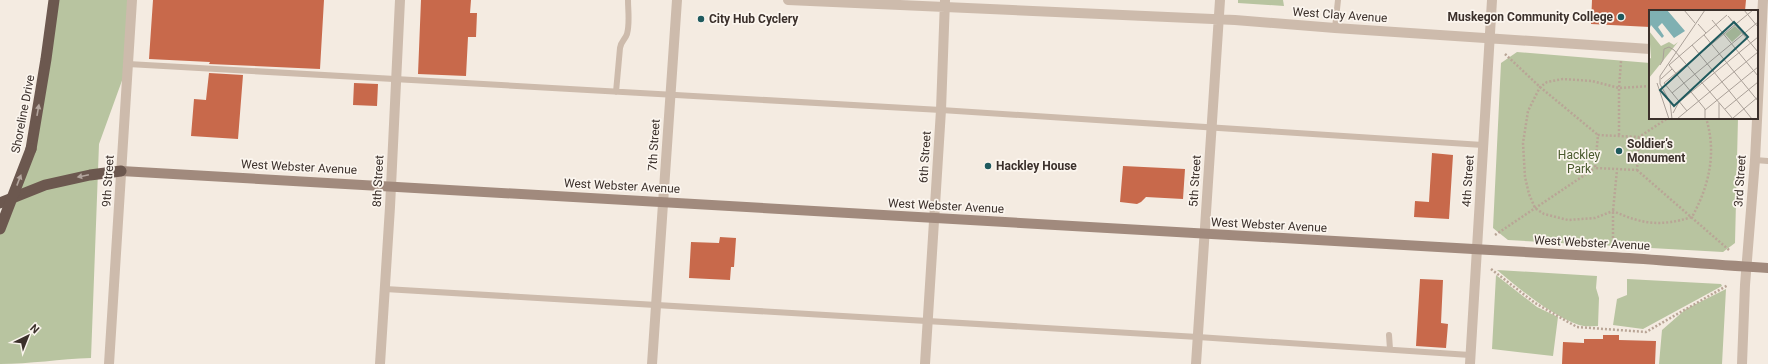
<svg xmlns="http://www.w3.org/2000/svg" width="1768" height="364" viewBox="0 0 1768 364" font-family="Roboto,sans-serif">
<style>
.green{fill:#b8c4a0}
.building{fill:#c8694b}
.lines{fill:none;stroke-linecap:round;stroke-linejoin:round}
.path{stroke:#b9a596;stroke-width:2.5;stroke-dasharray:2 2;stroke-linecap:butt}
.service{stroke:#cdbbac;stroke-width:6}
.minor{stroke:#cdbbac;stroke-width:10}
.secondary{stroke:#a18a7d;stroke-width:10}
.trunk{stroke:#6c584f;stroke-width:11}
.trunk-bridge{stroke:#6c584f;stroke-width:11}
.oneway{fill:#b4a69e}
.poi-dot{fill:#1f5a5e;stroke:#fbf5ee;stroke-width:1.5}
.labels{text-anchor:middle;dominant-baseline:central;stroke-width:3.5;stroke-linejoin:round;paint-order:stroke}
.street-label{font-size:12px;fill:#3b302b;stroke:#fbf5ee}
.poi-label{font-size:12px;font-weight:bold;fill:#3b302b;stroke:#fbf5ee;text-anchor:start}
.park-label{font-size:12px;fill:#4a5a2e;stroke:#fbf5ee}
.inset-road{fill:none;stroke:#aaa098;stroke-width:1}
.view{fill:#1f5a5e;fill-opacity:0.15;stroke:#1f5a5e;stroke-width:2}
.inset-edge{fill:none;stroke:#3b302b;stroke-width:2}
</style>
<rect width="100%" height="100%" fill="#f4ebe1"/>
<path class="green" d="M54,0h78l-4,64 -29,80 -8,214c-31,1 -61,6 -91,6v-135l31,-80z
M1238,0h45l1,6 -46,-3z
M1517,52l133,11v55h88l-3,125 -12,9 -215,-12 -15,-12 8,-165z
M1497,270l100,6 -1,12 3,10 -1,28c-6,0 -13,1 -19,-1 -29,-10 -58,-35 -82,-55z
M1496,275l41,32 21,10 -5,39 -61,-7z
M1627,279l94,5 1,2 -79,43 -30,-4 4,-26 10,-4z
M1726,289l-4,75h-63l3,-34 24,-21z"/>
<path class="building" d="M153,0h171l-4,69 -111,-5 1,-2 -61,-3z
M421,0h50l-1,13h7l-1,24h-8l-2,39 -48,-2z
M1592,0h154l-1,11h-95v16l-59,-3z
M209,73l34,2 -5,64 -47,-3 3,-37 12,1z
M354,83l24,1 -1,22 -24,-1z
M1432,153l21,2 -4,64 -35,-2 1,-16 14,1z
M1123,166l62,3 -2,30 -37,-2 -5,5 -4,2 -17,-2z
M720,237l16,1 -2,29h-3l-1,13 -41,-2 2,-36 28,1z
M1420,279l23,1 -2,43 7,1 -2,24 -30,-2z
M1603,335h16v5l37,1 -1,23h-93l1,-22 21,1v-4h19z"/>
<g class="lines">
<path class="path" d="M1505,54l35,33 58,48
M1650,86l-31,2 -27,-7 -29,-2 -16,3 -7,5 -12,24 -5,32 2,34 4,17 6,14 9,6 24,6 27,-2 18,-7c29,13 47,16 79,6 17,-31 25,-64 14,-99
M1619,135v-47l2,-27
M1639,137l-2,33 -42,-2 3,-33 41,2 29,-19
M1637,170l92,80
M1495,235l100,-67
M1613,242v-31l4,-41
M1491,269l44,34 42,24 69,5 82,-47"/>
<path class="service" d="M1335,28l3,-28
M128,64l813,46 542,35
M616,92l4,-44c1,-7 5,-8 7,-14 3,-11 1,-23 1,-34
M1755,160l13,1
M385,289l813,48 272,18
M1389,335l1,14"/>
<path class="minor" d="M788,0l447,20 100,8 315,21
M109,364l23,-364
M380,364l10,-157 10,-207
M652,364l25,-364
M925,364l16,-254 4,-110
M1196,364l24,-364
M1470,364l22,-364
M1742,364l3,-79 10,-125 8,-160"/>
<path class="secondary" d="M121,171c497,26 993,60 1490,86 52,3 105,8 157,11"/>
<path class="trunk" d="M31,149l15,-90 8,-59
M0,203l45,-18 45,-10 31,-4"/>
<path class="trunk-bridge" d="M0,229l31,-80"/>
</g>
<defs><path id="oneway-solid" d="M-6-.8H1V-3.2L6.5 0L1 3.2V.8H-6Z"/></defs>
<g class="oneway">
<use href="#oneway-solid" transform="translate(38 110) rotate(-80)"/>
<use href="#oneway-solid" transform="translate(83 176) rotate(168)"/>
<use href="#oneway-solid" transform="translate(19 180) rotate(-69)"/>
</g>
<g class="poi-dot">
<circle cx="1621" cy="17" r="4"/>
<circle cx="701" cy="19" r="4"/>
<circle cx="1619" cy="151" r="4"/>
<circle cx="988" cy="166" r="4"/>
</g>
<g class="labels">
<g class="street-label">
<text transform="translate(1340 15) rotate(4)">West Clay Avenue</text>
<text transform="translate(23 114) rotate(-79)">Shoreline Drive</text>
<text transform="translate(654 145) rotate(-86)">7th Street</text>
<text transform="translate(925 157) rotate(-86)">6th Street</text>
<text transform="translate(299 167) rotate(3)">West Webster Avenue</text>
<text transform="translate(108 181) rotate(-86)">9th Street</text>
<text transform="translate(378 181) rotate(-87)">8th Street</text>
<text transform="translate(1195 181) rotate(-86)">5th Street</text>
<text transform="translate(1468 181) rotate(-86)">4th Street</text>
<text transform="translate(1740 181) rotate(-86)">3rd Street</text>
<text transform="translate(622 186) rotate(3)">West Webster Avenue</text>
<text transform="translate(946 206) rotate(3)">West Webster Avenue</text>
<text transform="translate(1269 225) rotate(3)">West Webster Avenue</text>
<text transform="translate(1592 243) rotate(3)">West Webster Avenue</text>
</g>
<g class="poi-label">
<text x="1613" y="17" text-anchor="end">Muskegon Community College</text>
<text x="709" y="19">City Hub Cyclery</text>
<text x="1627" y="144">Soldier’s<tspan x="1627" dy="14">Monument</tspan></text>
<text x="996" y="166">Hackley House</text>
</g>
<g class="park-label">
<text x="1579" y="155">Hackley<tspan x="1579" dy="14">Park</tspan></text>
</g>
</g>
<g transform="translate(1649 10)">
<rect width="109" height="109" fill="#f4ebe1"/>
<path d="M86,16l7,7 -10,9 -7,-8zM0,21l12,15 8,-4 5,3 4,-3 -29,36v-19l2,-1z" fill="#b8c4a0"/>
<path d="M0,0h18l18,21 -11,7 -12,-15 -4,4 6,9 -2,2 -11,-13 -2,5z" fill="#7fb0b2"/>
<path class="inset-road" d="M35,0l11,13M95,0l14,17M79,6l30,36M63,10l46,56M49,14l8,9M55,25l54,66M43,35l60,74M11,55l3,-5 1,-11 5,-2 5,3 59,69M12,69l11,-10M8,73l12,36M15,73l89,-73M15,73l23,28M23,83l86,-71M30,92l79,-65M76,99l33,-27M56,100l53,-43M24,103l6,-11M84,108l25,-21M23,109l-2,-17 -10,-18v-8l45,-66M28,109l81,-67M56,109v-10l-36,-44 58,-50M70,109v-16"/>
<path class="view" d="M85,12l14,15 -74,69 -14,-16z"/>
<rect width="109" height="109" class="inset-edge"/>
</g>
<g transform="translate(28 336) rotate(43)" stroke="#fbf5ee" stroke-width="3" paint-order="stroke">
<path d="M0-3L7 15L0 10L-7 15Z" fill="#3b302b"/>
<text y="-6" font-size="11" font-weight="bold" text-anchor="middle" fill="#3b302b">N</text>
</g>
</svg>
